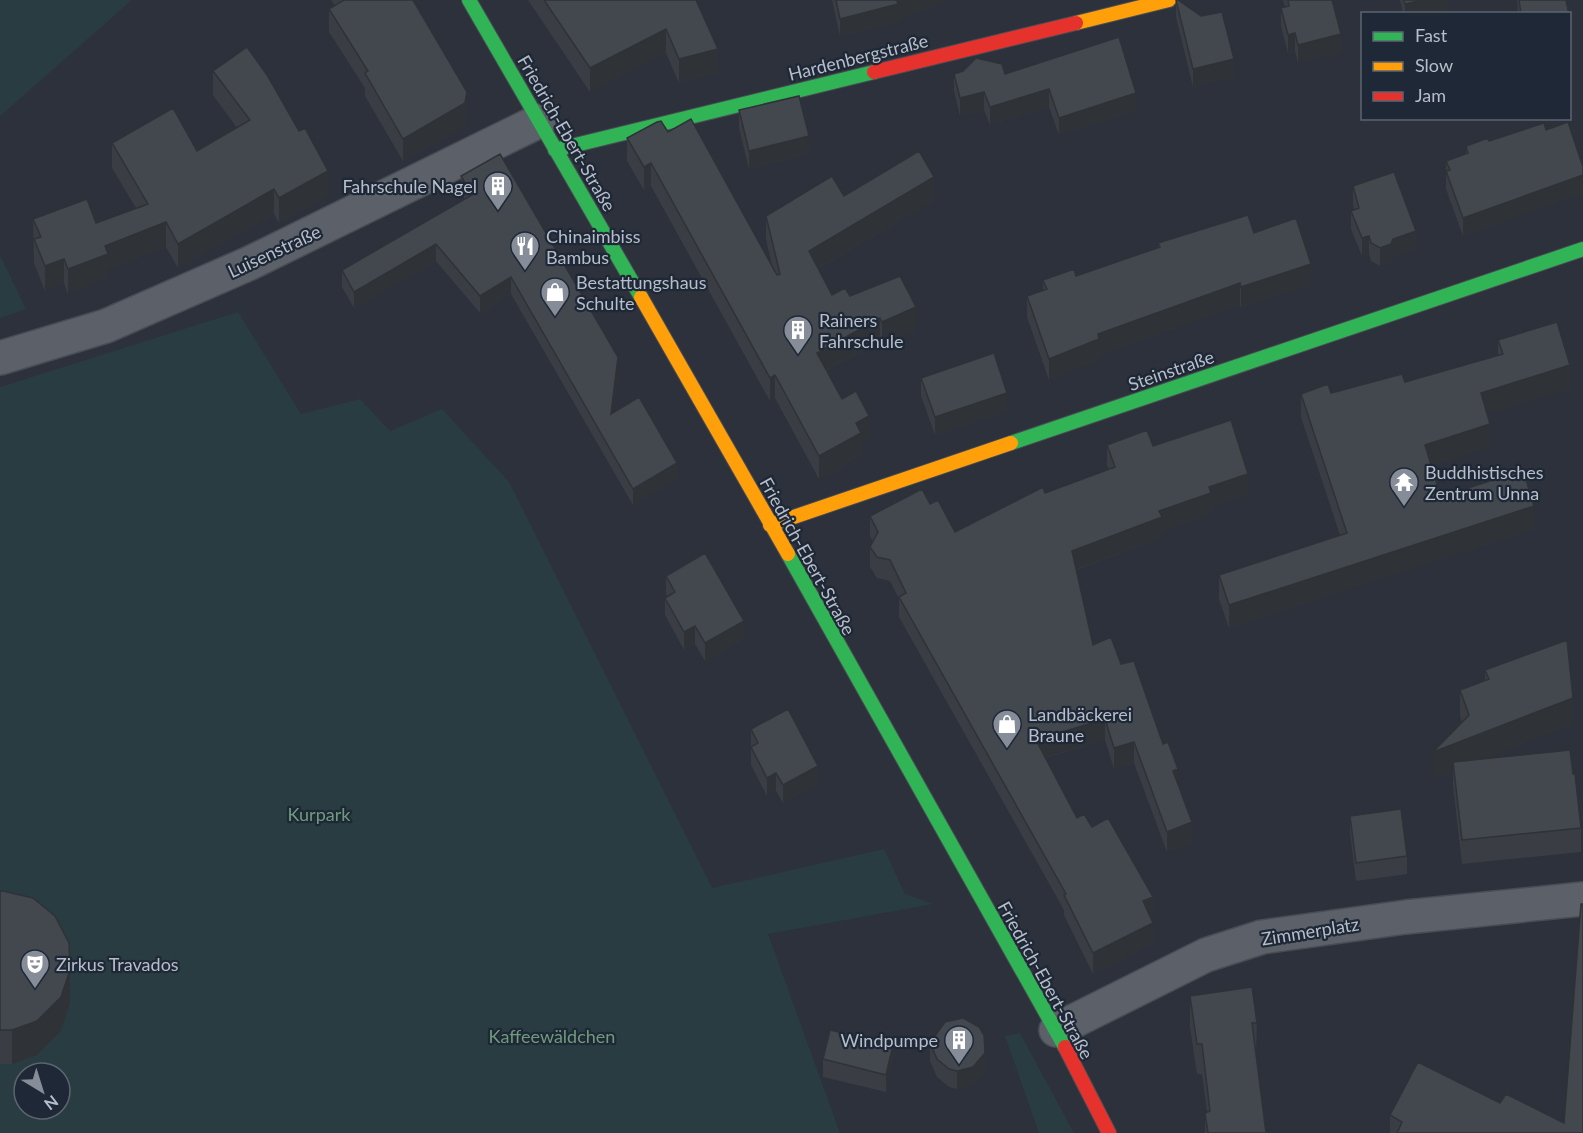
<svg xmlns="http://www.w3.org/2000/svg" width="1583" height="1133" viewBox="0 0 1583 1133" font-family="Lato,sans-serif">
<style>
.green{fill:#293c41;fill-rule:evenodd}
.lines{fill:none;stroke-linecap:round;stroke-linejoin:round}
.street-casing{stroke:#484c54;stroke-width:36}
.fast-casing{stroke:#484c54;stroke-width:16}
.slow-casing{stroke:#484c54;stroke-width:16}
.jam-casing{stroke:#484c54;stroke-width:16}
.street{stroke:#5c6169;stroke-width:33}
.fast{stroke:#30b455;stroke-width:14}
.slow{stroke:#ff9f0a;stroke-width:14}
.jam{stroke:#e5322d;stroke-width:14}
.wall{fill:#3a3e44}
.shaded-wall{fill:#2f3237}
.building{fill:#43484f;stroke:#2f3237;stroke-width:1.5}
.labels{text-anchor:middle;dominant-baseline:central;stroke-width:4.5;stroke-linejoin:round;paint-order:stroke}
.street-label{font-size:18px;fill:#b7becb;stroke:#1f2836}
.poi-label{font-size:18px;fill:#b7becb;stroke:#1f2836;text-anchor:start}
.park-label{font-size:18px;fill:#6e9c7a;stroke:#1f2836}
</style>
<rect width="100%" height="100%" fill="#2c313b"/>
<path class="green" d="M0,0h132l-132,116z
M0,255l26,54 -26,9z
M238,312l63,102 59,-15 30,32 52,-22 67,73 203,406 172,-39 21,45 28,10 -165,30 72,199h-840v-746zM24,1073h36v36h-36z
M1020,1033l54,100h-35l-34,-97z"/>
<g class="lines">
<g class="street-casing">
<path id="street" d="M0,358l106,-32 144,-63 289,-142
M1056,1030l150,-75 56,-18 144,-20 177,-18"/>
</g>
<g class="fast-casing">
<path id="fast" d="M469,0l172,297
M555,150l319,-78
M1011,443l572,-194
M788,554l277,493"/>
</g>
<g class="slow-casing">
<path id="slow" d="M1076,23l93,-23
M641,297l147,257
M770,525l241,-82"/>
</g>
<g class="jam-casing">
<path id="jam" d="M874,72l202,-49
M1065,1047l44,86"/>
</g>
<use href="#street" class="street"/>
<use href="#fast" class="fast"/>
<use href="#slow" class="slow"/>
<use href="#jam" class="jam"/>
</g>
<path class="wall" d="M331,0h82l54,114 -2,12 -62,35 -38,-65v-8l-36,-56v-23l6,-3z
M528,0h168l22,73 -39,10 -13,-30 -76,39z
M832,0h119l-53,19v3l-58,14z
M1176,0l58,77 -41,10 -17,-70z
M1283,0h49l9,52 -43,11 -3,-12 -7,2 -7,-27v-18l4,-1z
M1400,0h48v11l-8,3h-37z
M1517,0h49l3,14h-51z
M1569,20l1,5v18h-1z
M213,71l115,124 -49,28 -5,-9 -96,54 -12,-21 -58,22v9l-40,16 -4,-11 -19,8 -11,-28 -1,-44 63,4 40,-15 -24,-40v-25l85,8 40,-23 -24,-33z
M954,74h51l131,37 -77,24 -10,-28 -59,18 -6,-15 -24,6 -6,-25z
M739,110l70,44 -60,15 -10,-41z
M1546,130l37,37v26l-120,43 -17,-47v-28l20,-7v-8z
M668,132l104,134 -6,-27v-23l78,-20 90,4 -116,69 14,26 18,1 66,34 -34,15 -2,-4 -53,29 15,29 27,40 -8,4v13l-42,23 -44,-81 -5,3 -119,-215 -7,4 -17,-29v-23z
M461,176l157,198 -5,38 64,67 -44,26 -122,-211 -31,19 -44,-52 -82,47 -12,-21v-17l123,-71 -4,-6z
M1353,186l63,63 -23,8 -2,5 -11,4 -9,-5 -2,-7 -7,2 -11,-27v-18l3,-1 -1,-6z
M1254,233l57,52 -70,23 -1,-3 -141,50v5l-50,20 -22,-63v-21l16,-6v-10l33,-4 82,-28v-5z
M1498,340l72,49 -83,25 3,33 -59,19 10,31 93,32 -305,99 -10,-29v-24l121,-40 -39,-118v-23l30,-1 74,-11 93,-27z
M921,378l86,33 -72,24 -14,-39z
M1107,445l46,1 95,48 -37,13v6l-49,18v6l-86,33 17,75 28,19 42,80 15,41 14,58 -25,9 -33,-89 -20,6 -9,-29 -60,18 32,60 15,9 61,91 -2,1 2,24 -60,31 -29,-59v-5l-165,-293v-18l-9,-18 -13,-3 -7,-11v-20l3,-5 -3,-6v-20l60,-12 25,28 90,-39 64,-24 -2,-4z
M666,576l78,63 -39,22 -10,-17 -11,6 -19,-35v-17l2,-2 -1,-2z
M1485,670l88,54 -90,35 90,15 8,54v24l-119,12 -9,-78v-15l-20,8 29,-57 -2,-6v-26l25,-10z
M751,729l67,55 -35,19 -7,-12 -9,5 -16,-31z
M1350,816l57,40v18l-51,7 -6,-48z
M0,891l70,113 -9,27 -24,24 -25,9h-12z
M1190,996l67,27 -1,30 10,80h-61v-20l2,-1 -5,-38h-5l-7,-47z
M930,1043l55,28 -12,14 -16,4 -8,-2 -12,-10 -7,-16z
M823,1059l70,4 -7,29 -63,-15z
M1500,1103l64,20 19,10h-193v-18z"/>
<path class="shaded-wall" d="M900,0h51l-53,19v3l-58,14v-17z
M1423,0h25v11l-8,3h-35v-10z
M666,29v24l-76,39v-24z
M1295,33v18l-7,2v-18z
M1341,34v18l-43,11v-18z
M718,49v24l-39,10v-24z
M1234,59v18l-41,10v-18z
M1049,89v18l-59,18v-18z
M467,92v22l-2,12 -62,35v-22z
M984,92v18l-24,6v-18z
M1136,93v18l-77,24v-17z
M809,136v18l-60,15v-18z
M651,163v23l-7,4v-23z
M328,171v24l-49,28v-25z
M1583,175v18l-120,43v-18z
M934,177v23l-125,74v-23z
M274,189v25l-96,54v-24z
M166,222v25l-58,22v9l-40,16v-25l37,-23z
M1416,231v18l-23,8 -2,5 -11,4v-18l13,-9z
M1369,236v18l-7,2v-18z
M436,244v17l-82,47v-16z
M64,259v24l-19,8v-25z
M1311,264v21l-70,23v-21z
M511,277v17l-31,19v-17z
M1240,283v22l-141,50v5l-50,20v-21l49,-25z
M916,307v23l-34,15v-23z
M880,318v23l-63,34v-22z
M618,357v17l-7,56v-16z
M1570,365v24l-89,27v-23z
M775,375v23l-5,3v-23z
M1007,393v18l-72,24v-18z
M869,416v23l-8,4v13l-42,23v-23l37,-33z
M1490,424v23l-65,21v-23z
M677,463v16l-44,26v-16z
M1248,474v20l-37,13v6l-49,18v6l-90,34v-20l137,-64z
M1534,506v23l-305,99v-23z
M744,621v18l-39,22v-18z
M695,626v18l-11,6v-18z
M1573,698v26l-119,47 -1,-9v9l-20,8v-27z
M1105,719v21l-69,20v-20z
M1134,742v21l-20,6v-21z
M818,766v18l-35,19v-18z
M1178,769v21l-5,-19z
M776,773v18l-9,5v-18z
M1192,822v21l-25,9v-20z
M1153,897v21l-10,4v-21z
M1153,923v20l-60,31v-21z
M70,970v34l-9,27 -24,24 -25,9v-34z
M893,1045v18l-7,29v-17z
M985,1053v18l-12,14 -16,4v-18z"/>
<path class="building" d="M344,0h69l54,92 -2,11 -62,36 -38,-66 3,-2 -39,-62z
M544,0h152l22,49 -39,10 -13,-30 -76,39z
M836,0h64l-3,1 1,3 -58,15z
M1176,0h2l23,16 21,-4 12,47 -41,10z
M1288,0h44l9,34 -43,11 -3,-12 -7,2 -7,-27 8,-2z
M1404,0h19l-18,4z
M1519,0h47l3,14h-48z
M1119,37l17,56 -77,25 -10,-29 -59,18 -6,-15 -24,6 -6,-24 9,-3 13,-13 26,6 3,10z
M247,47l20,28 32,56 6,-3 23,43 -49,27 -5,-9 -96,55 -12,-22 -61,24 3,8 -40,15 -4,-10 -19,7 -11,-27 7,-2 -8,-18 54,-20 9,24 52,-19 -36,-61 61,-35 24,43 53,-31 -37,-49z
M799,96l10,40 -60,15 -10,-41z
M691,119l86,156 3,-1 -14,-58 66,-40 12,20 75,-45 15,26 -125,74 23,44 13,-7 5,8 50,-20 16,31 -34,15 -2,-4 -63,35 25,46 14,-8 13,25 -13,7 5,10 -42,23 -44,-81 -5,3 -119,-215 -7,4 -17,-29 30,-16 4,-1 7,11z
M1568,122l15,45v8l-120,43 -17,-47 4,-1 -4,-9 22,-8 -2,-7 22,-8 1,3 55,-18 2,7z
M500,154l118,203 -7,57 28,-17 38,66 -44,26 -122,-212 -31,19 -44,-52 -82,48 -12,-22 130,-75 -11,-19z
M1394,172l22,59 -23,8 -2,5 -11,4 -9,-5 -2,-7 -7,2 -11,-27 8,-3 -6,-22z
M1248,215l6,18 42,-15 15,46 -70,23 -1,-4 -142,51 1,5 -50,20 -22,-63 20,-7 -4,-9 31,-11 2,7 84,-29 -2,-4z
M1557,322l13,43 -89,28 9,31 -65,21 16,52 82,-27 11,36 -305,99 -10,-30 128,-42 -46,-139 27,-10 3,9 71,-19 3,8 98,-28 -5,-14z
M994,353l13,40 -72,24 -14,-39z
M1231,420l17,54 -39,13 2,6 -52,18 3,6 -90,34 21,94 18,-8 10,27 13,-3 29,83 5,-2 10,27 -5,2 19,51 -25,10 -33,-90 -20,6 -9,-29 -69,21 41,78 7,-4 8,13 16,-9 45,79 -10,4 10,22 -60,30 -29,-58 2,-1 -167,-297 7,-4 -16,-33 -13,-3 -7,-10 8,-15 -8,-16 52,-27 8,15 8,-4 17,32 88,-45 2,6 70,-26 -8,-22 40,-15 6,16z
M705,553l39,68 -39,22 -10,-17 -11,6 -19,-34 10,-6 -9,-16z
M1567,640l6,58 -140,54 36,-37 -9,-25 29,-11 -4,-9z
M788,709l30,57 -35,19 -7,-12 -9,5 -16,-31 7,-4 -7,-14z
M1570,750l3,24h2l6,54 -119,12 -9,-78z
M1401,809l6,47 -51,7 -6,-47z
M0,891h3l30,7 22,18 14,27 1,27 -9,27 -24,24 -25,9h-12z
M1581,904h2v229h-186l5,-11 -12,-7 28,-53 82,41 6,-9 58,29z
M1252,987l5,36h-5l14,110h-58l-3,-20 5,-2 -8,-67h-5l-7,-48z
M963,1018l16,9 5,8 1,18 -12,14 -16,4 -8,-2 -12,-10 -7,-16 15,-21z
M830,1030l63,15 -7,30 -63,-16z"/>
<defs>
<g id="building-pin" transform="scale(1.5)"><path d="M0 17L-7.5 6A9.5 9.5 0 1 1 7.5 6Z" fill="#868d99" stroke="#1f2836"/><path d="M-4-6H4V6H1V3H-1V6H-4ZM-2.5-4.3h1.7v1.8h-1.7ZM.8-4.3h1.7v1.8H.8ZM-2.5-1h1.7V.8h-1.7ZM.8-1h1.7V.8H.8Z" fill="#fff"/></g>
<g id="restaurant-pin" transform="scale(1.5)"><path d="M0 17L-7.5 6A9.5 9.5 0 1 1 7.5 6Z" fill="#868d99" stroke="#1f2836"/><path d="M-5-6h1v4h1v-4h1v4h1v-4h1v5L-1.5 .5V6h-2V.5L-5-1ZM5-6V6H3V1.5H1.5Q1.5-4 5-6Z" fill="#fff"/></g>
<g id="shop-pin" transform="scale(1.5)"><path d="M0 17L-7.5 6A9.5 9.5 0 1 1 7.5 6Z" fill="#868d99" stroke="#1f2836"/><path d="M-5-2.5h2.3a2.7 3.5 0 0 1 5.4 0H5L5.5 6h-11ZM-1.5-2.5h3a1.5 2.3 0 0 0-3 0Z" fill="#fff"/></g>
<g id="temple-pin" transform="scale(1.5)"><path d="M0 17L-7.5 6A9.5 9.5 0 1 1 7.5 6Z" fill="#868d99" stroke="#1f2836"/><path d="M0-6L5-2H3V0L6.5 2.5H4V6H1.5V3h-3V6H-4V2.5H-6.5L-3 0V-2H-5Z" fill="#fff"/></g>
<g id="theatre-pin" transform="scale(1.5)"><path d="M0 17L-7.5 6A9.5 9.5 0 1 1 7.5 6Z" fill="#868d99" stroke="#1f2836"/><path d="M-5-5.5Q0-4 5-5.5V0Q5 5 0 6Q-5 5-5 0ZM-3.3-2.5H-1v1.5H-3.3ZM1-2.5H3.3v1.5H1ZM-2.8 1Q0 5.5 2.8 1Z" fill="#fff"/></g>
</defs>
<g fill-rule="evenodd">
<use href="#building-pin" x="498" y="186"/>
<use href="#restaurant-pin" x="525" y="246"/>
<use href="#shop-pin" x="555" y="292"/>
<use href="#building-pin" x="798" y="330"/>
<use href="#temple-pin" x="1404" y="482"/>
<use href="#shop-pin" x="1007" y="724"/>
<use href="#theatre-pin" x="35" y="964"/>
<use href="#building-pin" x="959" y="1040"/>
</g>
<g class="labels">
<g class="street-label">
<text transform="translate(858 57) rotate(-14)">Hardenbergstraße</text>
<text transform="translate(567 133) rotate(60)">Friedrich-Ebert-Straße</text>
<text transform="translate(274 251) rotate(-25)">Luisenstraße</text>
<text transform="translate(1171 370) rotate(-19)">Steinstraße</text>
<text transform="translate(808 556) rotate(61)">Friedrich-Ebert-Straße</text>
<text transform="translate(1310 931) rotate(-9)">Zimmerplatz</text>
<text transform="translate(1046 980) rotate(61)">Friedrich-Ebert-Straße</text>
</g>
<g class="poi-label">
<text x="477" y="186" text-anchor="end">Fahrschule Nagel</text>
<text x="546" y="236">Chinaimbiss<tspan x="546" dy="21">Bambus</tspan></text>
<text x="576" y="282">Bestattungshaus<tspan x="576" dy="21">Schulte</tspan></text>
<text x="819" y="320">Rainers<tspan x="819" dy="21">Fahrschule</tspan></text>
<text x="1425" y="472">Buddhistisches<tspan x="1425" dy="21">Zentrum Unna</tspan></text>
<text x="1028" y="714">Landbäckerei<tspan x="1028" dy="21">Braune</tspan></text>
<text x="56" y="964">Zirkus Travados</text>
<text x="938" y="1040" text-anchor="end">Windpumpe</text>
</g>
<g class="park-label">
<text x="319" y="814">Kurpark</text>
<text x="552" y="1036">Kaffeewäldchen</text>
</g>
</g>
<rect x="1361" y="12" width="210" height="108" fill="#1f2836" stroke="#5c6472" stroke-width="1.5"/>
<rect x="1373" y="32" width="30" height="9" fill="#30b455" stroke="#5c6472" stroke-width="1.5"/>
<text x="1415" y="42" font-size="18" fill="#b7becb">Fast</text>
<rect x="1373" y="62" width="30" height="9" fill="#ff9f0a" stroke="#5c6472" stroke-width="1.5"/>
<text x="1415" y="72" font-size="18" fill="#b7becb">Slow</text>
<rect x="1373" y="92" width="30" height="9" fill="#e5322d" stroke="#5c6472" stroke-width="1.5"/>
<text x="1415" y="102" font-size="18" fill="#b7becb">Jam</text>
<g transform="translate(42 1091) rotate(142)"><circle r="28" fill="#1f2836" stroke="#5c6472" stroke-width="1.5"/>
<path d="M0-4.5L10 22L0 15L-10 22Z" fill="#868d99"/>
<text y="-9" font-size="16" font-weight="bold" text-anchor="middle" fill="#b7becb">N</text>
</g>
</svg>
